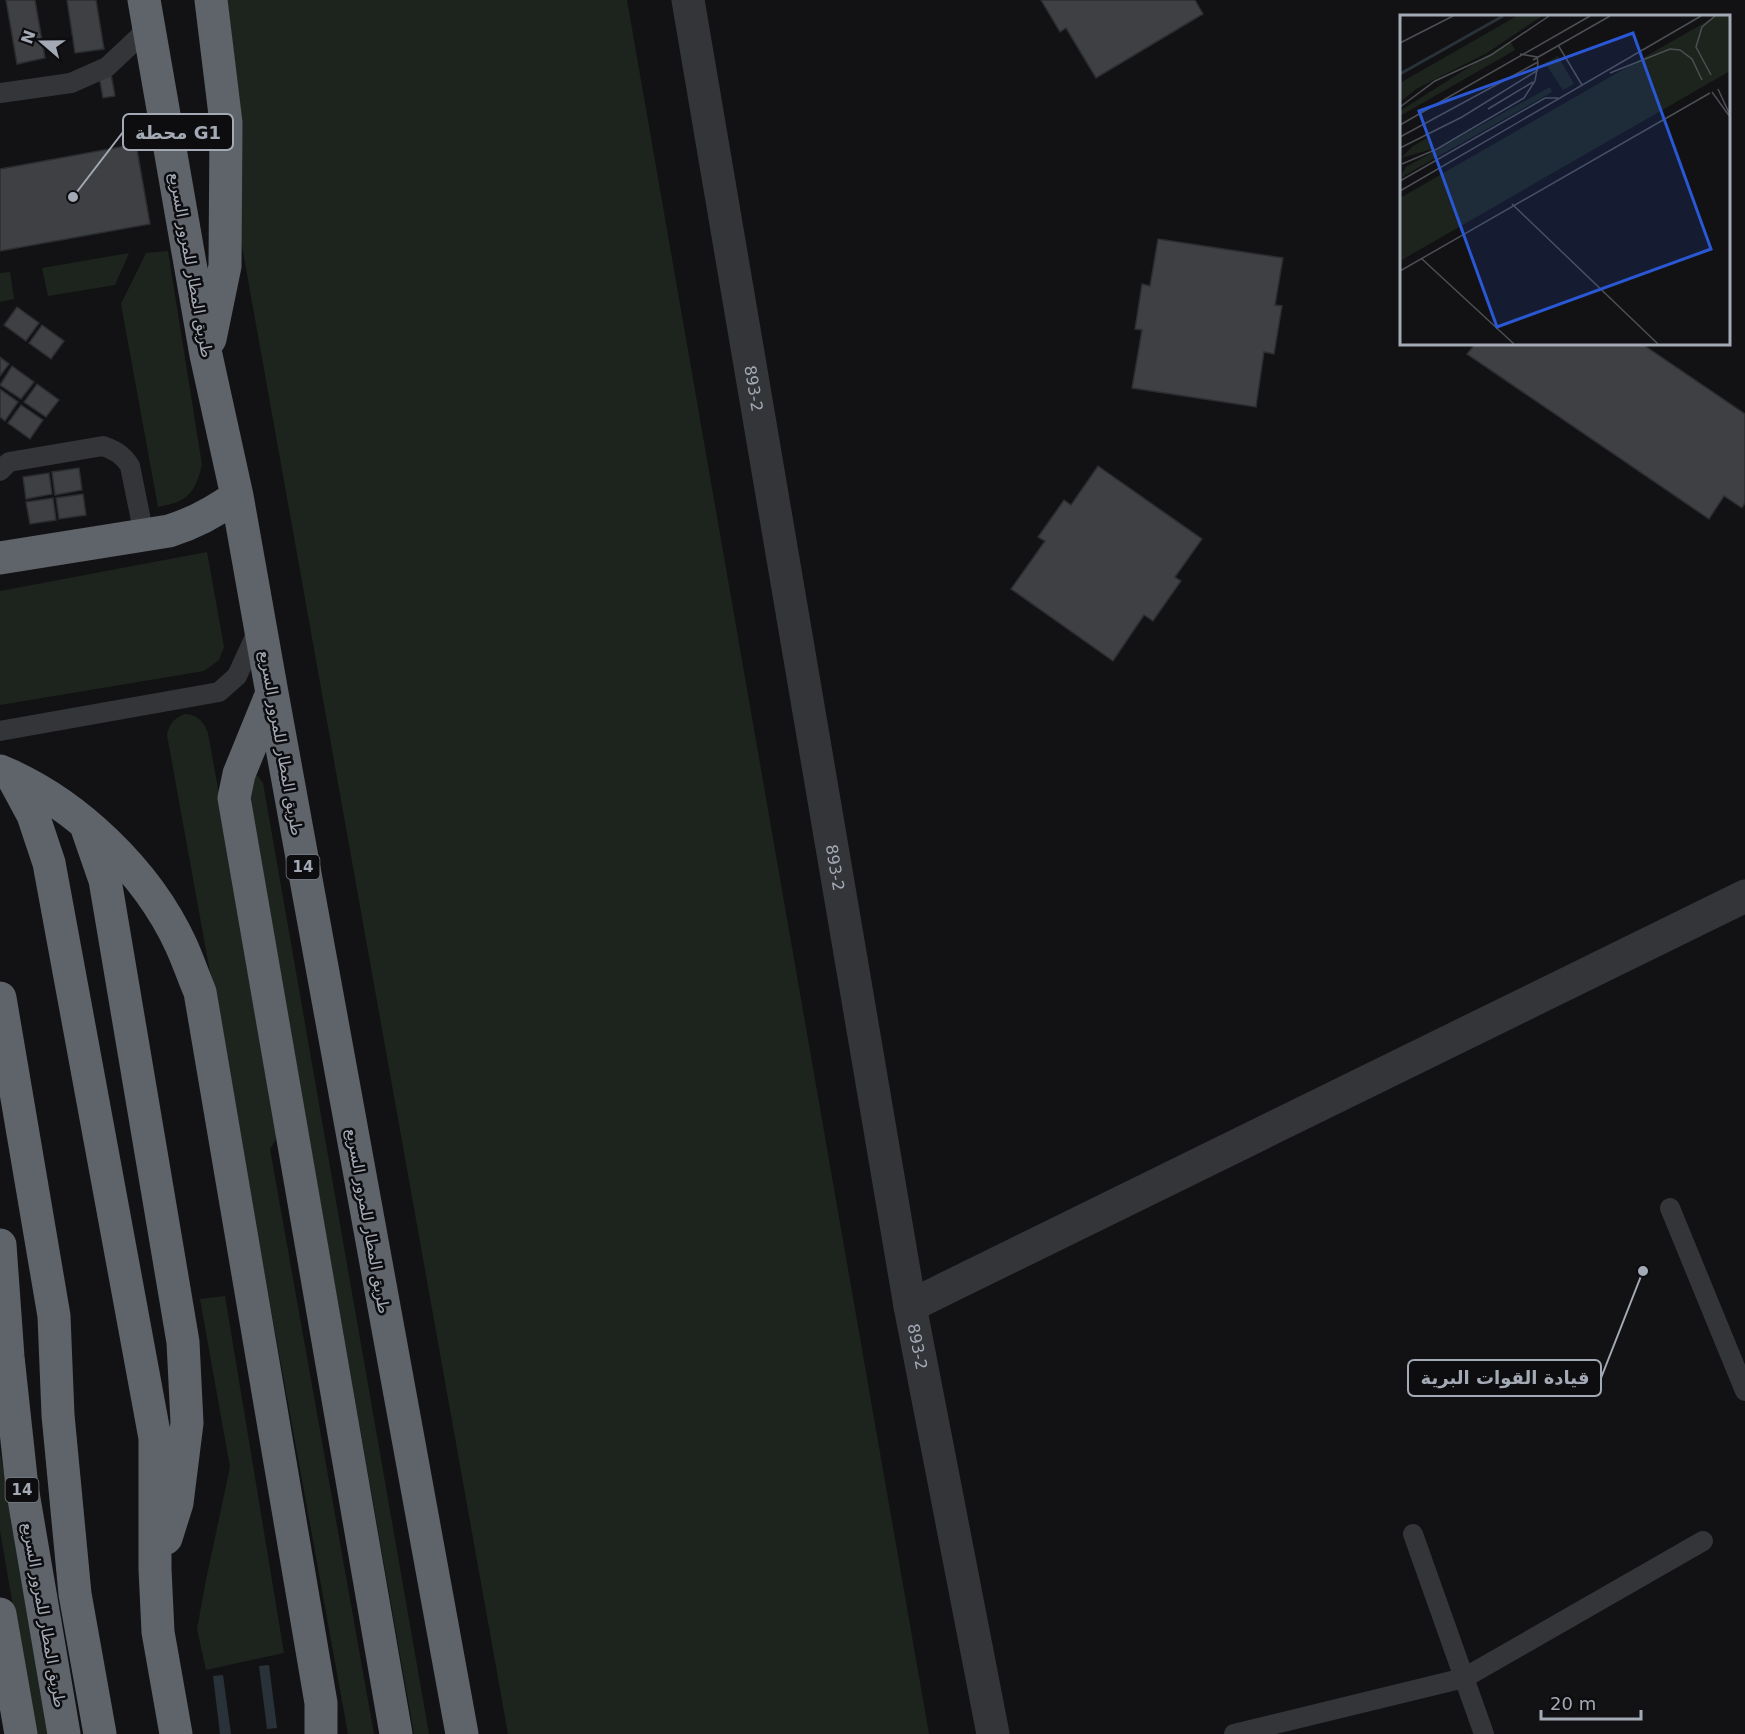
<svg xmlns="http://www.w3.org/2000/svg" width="1745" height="1734" viewBox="0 0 1745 1734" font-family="'DejaVu Sans',Vazirmatn,sans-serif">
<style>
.green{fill:#1d241d}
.water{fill:#293238}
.building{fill:#3e4044;stroke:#2c2d30;stroke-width:1.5}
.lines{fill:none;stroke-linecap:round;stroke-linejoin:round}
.service{stroke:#333539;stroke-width:20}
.minor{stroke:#333539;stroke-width:33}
.tertiary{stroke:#333539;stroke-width:33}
.motorway{stroke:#5f636a;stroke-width:33}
.labels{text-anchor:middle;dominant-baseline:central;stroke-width:5;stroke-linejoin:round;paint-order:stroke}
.shield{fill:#0d0d0f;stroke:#777b83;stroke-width:1.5}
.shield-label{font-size:15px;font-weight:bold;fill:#a4aab5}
.street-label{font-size:16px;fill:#a4aab5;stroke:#0d0d0f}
.inset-river{fill:none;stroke:#293238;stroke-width:3}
.inset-road{fill:none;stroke:#4c4f54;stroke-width:1.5}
.view{fill:#2a57d4;fill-opacity:0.15;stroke:#2a57d4;stroke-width:3}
.inset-edge{fill:none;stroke:#a4aab5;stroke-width:3}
.leader{fill:none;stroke:#a4aab5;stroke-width:2}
.callout-dot{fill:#a4aab5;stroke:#0d0d0f;stroke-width:2}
.callout{fill:#0d0d0f;stroke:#a4aab5;stroke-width:2}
.callout-label{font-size:18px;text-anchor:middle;font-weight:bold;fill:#a4aab5}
</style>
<rect width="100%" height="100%" fill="#121214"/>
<path class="green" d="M198,0h429l302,1734h-421z
M168,251l34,214c-8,30 -14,36 -44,42l-37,-203 25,-51z
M129,253l-14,32 -67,11 -6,-28z
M10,272l4,27 -14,3v-29z
M207,552l17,95 -5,13 -15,11 -204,34v-114z
M185,714c13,1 18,7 23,19l72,400 -10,16 104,585h-26l-181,-999c3,-12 6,-16 18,-21z
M251,775l7,1 5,7 166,951h-15l-166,-942z
M225,1296l59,357 -78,17 -9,-41 9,-49 24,-113 -30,-168z
M0,1452l50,282h-15l-35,-203z"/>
<path class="water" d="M269,1665l8,63 -10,1 -8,-63z
M223,1675l8,59h-11l-7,-58z"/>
<path class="building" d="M6,0h29l10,58 -28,6z
M67,0h29l8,49 -29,4z
M1041,0h154l8,14 -107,64 -30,-50 -6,4z
M111,74l4,22 -12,2 -4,-22z
M136,144l14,80 -150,27v-82z
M1158,239l125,19 -8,47 7,1 -8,48 -10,-2 -8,55 -124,-19 10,-58 -7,-1 7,-45 8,2z
M17,307l22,16 -13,18 -22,-16z
M42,325l22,16 -13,18 -22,-16z
M1475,344h167l103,70v89l-3,5 -18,-12 -15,23 -242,-165z
M0,357l9,7 -9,12z
M12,366l22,16 -13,17 -21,-14z
M37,384l22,16 -13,17 -22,-15z
M0,389l18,13 -13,19 -5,-4z
M21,405l22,15 -13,19 -22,-16z
M1098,466l104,73 -27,38 6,4 -28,40 -9,-6 -31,46 -102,-72 34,-48 -7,-4 26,-37 7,5z
M79,468l3,22 -27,5 -3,-23z
M49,473l3,21 -26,5 -3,-22z
M83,494l3,21 -27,4 -3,-21z
M53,498l3,22 -26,4 -4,-22z"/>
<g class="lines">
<path class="service" d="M0,93l71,-10 36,-16 33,-31 6,-17
M0,471l9,-9 94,-16c12,4 20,9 27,20l14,69
M0,731l219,-39 18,-16 21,-46
M1670,1208l75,183
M1413,1534l71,200
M1234,1734l230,-56 239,-137"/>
<path class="minor" d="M910,1306l835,-410"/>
<path class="tertiary" id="s1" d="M688,0l222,1306 83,428"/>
<path class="motorway" d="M144,0l62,355 31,141 35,197 190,1041
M210,339l15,-73 1,-143 -15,-123
M0,558l169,-27c26,-8 46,-19 68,-35
M272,693l-33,81 -5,24 162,936
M0,771c75,31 147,100 181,174 7,15 12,31 19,47l121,711v31
M12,776l21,39 16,48 106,575v131l3,63 18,102
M87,828l18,52 78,462 4,81 -10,80 -11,35
M0,998l54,318 4,99 17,179 25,140
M0,1245l8,112 14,130 42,247
M0,1614l21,120"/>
</g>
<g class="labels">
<g class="shield">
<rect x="286.5" y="855" width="33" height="24" rx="4.5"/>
<rect x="5.5" y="1478" width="33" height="24" rx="4.5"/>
</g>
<g class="shield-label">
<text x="303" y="867">14</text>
<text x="22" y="1490">14</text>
</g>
<g class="street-label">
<text transform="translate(191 265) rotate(80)">طريق المطار للمرور السريع</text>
<text stroke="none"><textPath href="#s1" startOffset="394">893-2</textPath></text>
<text transform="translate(281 743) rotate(80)">طريق المطار للمرور السريع</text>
<text stroke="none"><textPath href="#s1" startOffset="880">893-2</textPath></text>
<text transform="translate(368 1221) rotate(80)">طريق المطار للمرور السريع</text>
<text stroke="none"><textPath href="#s1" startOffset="1366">893-2</textPath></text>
<text transform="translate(44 1615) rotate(80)">طريق المطار للمرور السريع</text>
</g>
</g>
<g transform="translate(1400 15)">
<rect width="330" height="330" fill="#121214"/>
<path d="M117,1h25l-55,37 -71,36 -16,13v-19zM316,1h14v55l-330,190v-63zM110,26l5,9 -115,66v-5zM158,41l16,28 -11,6 -18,-27zM150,72l2,5 -152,86 6,-11zM27,123l5,11 -31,9 12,-12z" fill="#1d241d"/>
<path class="inset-river" d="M0,59l103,-58"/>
<path class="inset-road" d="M0,28l53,-27M158,30l24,40M133,45l77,-44M210,58l60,-24 10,1 12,9 10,21M311,60l-15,-28 6,-20 13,-11M318,74l12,26M312,77l18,25M0,92l35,-26 56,-26 58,-39M88,94l45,-27M0,110l190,-109M0,122l138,-75M0,133l62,-31 76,-47M2,149l35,-15 87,-51 11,-17 3,-18 -1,-6 -17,-3M0,166l145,-83h13M0,176l301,-175M112,189l146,140M22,244l92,85M0,256l310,-178"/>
<path class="view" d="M233,18l78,216 -214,78 -78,-216z"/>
<rect width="330" height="330" class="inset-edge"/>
</g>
<path class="leader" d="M73 197L123 132M1643 1271L1601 1378"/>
<g class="callout-dot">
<circle cx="73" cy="197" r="6"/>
<circle cx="1643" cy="1271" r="6"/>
</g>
<g class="callout">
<rect x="123" y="114" width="110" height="36" rx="6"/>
<rect x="1408" y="1360" width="193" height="36" rx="6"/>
</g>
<g class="callout-label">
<text x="178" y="139">محطة G1</text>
<text x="1505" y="1384">قيادة القوات البرية</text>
</g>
<g transform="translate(42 42) rotate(290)" stroke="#0d0d0f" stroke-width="4.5" paint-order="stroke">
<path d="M0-4.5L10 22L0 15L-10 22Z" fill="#a4aab5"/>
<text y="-9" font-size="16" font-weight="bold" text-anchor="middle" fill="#a4aab5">N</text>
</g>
<path d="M1541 1710v9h100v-9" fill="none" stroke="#a4aab5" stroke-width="3"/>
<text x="1550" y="1710" font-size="18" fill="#a4aab5" stroke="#0d0d0f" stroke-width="4.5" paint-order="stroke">20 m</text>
</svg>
